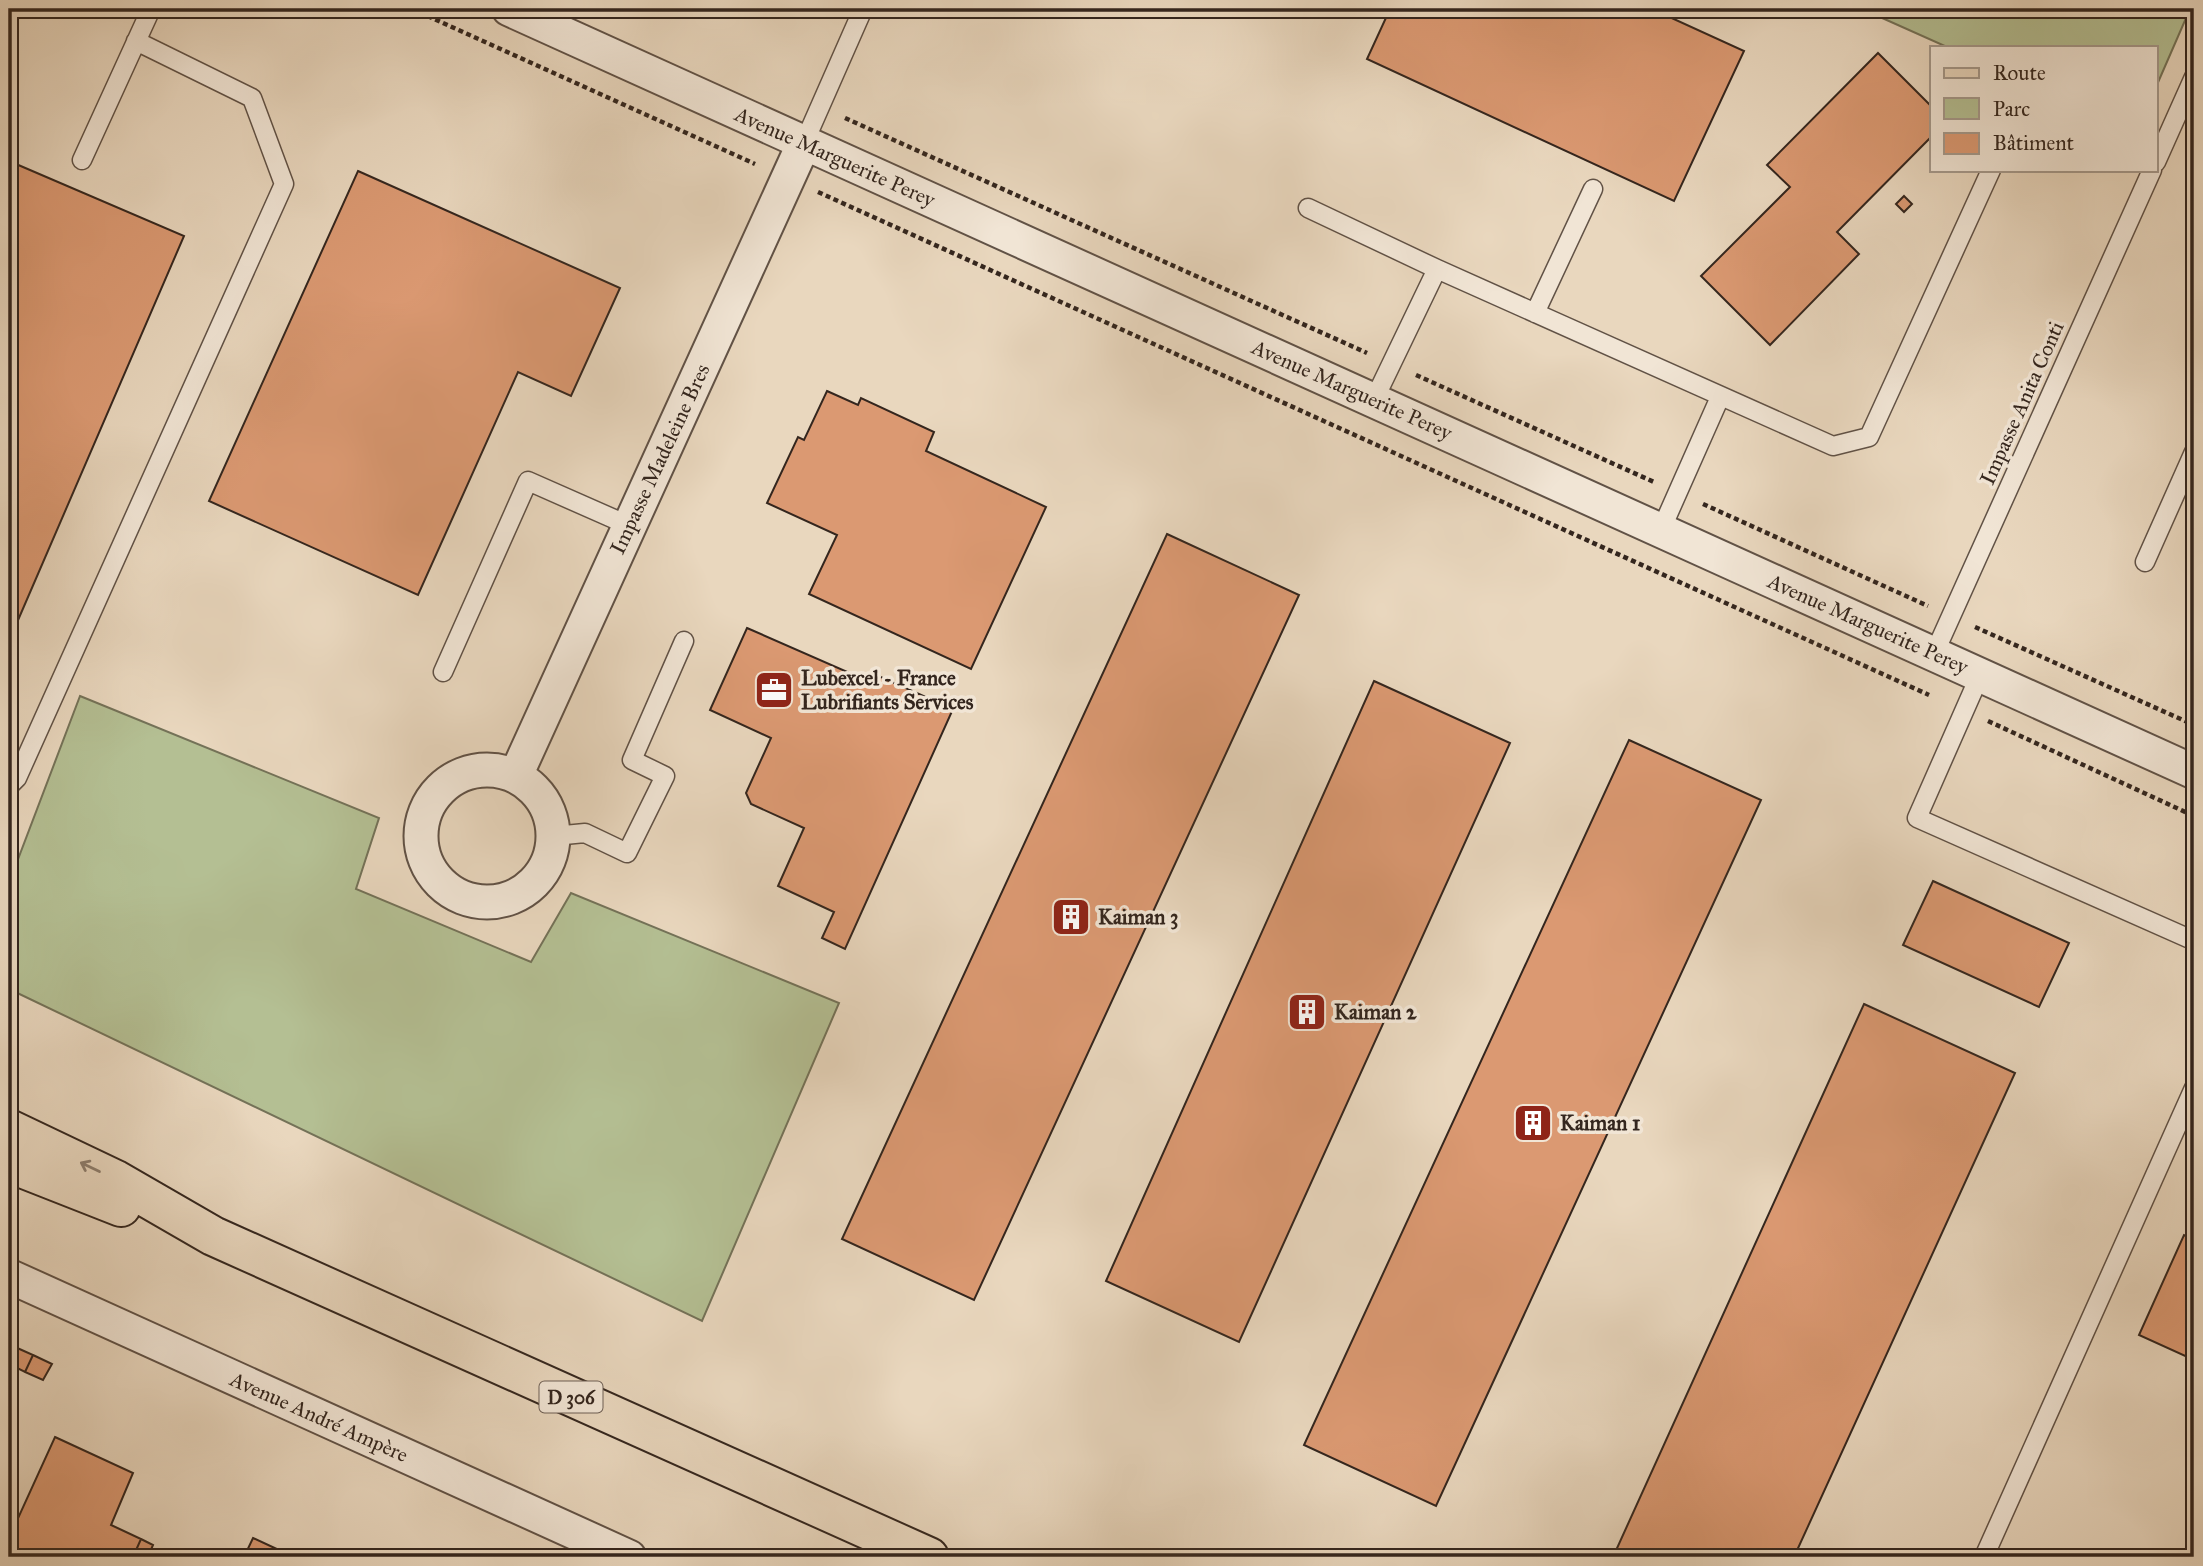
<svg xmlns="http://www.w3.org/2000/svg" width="2203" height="1566" viewBox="0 0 2203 1566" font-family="'IM FELL Great Primer',serif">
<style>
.green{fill:#b4bf93;stroke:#747258;stroke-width:2}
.building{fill:#db9972;stroke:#34261e;stroke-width:2}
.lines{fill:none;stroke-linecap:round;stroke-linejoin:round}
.service-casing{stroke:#615246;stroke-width:21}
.minor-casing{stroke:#615246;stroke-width:37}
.primary-casing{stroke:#34261e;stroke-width:42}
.path{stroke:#34261e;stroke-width:4.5;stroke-dasharray:5 3.5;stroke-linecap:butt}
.service{stroke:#f1e5d5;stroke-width:18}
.minor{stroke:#f1e5d5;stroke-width:33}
.primary{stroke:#e9d7be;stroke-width:38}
.oneway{stroke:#8e7e6e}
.labels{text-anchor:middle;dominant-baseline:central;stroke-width:7;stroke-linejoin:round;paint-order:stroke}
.shield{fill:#f1e5d5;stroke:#6d5f55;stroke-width:2}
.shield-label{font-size:19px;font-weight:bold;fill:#34261e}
.street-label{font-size:21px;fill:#34261e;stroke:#f1e5d5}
.poi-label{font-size:21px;font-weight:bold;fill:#34261e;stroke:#f1e5d5;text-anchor:start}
</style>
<rect width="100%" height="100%" fill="#e9d7be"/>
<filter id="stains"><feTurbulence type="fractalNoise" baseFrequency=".00286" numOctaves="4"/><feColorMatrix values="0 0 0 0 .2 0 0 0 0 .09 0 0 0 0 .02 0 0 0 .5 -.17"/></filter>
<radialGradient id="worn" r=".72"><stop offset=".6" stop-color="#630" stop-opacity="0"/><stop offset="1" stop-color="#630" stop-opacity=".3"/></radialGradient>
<path class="green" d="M1862,9h328l-34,78v-40h-209z
M80,696l299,122 -23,71 175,73 40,-69 268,110 -137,318 -693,-332v-106z"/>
<path class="building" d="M1390,9h262l92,42 -70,150 -307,-142z
M1878,53l54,54v29l-95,96 22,22 -89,91 -69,-69 89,-89 -23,-22z
M9,161l175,75 -175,405z
M358,171l262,117 -49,108 -53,-24 -100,223 -209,-94z
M1904,196l8,8 -8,8 -8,-8z
M827,391l31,14 3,-7 73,34 -8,19 120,56 -75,162 -162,-75 28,-59 -70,-32 31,-66 6,3z
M1167,534l132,61 -325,705 -132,-61z
M747,628l123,54 4,-8 79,35 -108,240 -23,-11 12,-26 -56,-26 26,-58 -53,-24 -5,-11 25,-55 -61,-28z
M1374,681l136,62 -271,599 -133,-61z
M1629,740l132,60 -325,706 -132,-61z
M1933,881l136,62 -30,64 -136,-62z
M1864,1004l151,69 -221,484h-181z
M2194,1228v132l-55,-25 45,-100 6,3z
M15,1347l18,8 -8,17 -16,-8z
M33,1355l19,9 -9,16 -18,-8z
M55,1437l78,36 -22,52 30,14 -8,18h-124v-19z
M253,1538l41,19h-50z
M141,1539l12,6 -5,12h-15z"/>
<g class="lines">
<g class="service-casing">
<path id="service" d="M9,16l3,-7
M804,143l59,-134
M82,160l69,-151
M2156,162l38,-85
M1308,208l129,61 396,177 36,-9 122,-267
M1535,313l58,-124
M1374,400l63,-131
M1661,530l59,-133
M2145,562l49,-110
M1934,654l218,-484
M443,672l85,-191 102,45
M1980,675l-63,143 273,121
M9,786l8,-8 267,-594 -32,-86 -116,-57
M554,836l31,-3 42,20 38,-77 -33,-16 52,-119
M1984,1557l210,-469"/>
</g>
<g class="minor-casing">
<path id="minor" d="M509,9l1685,763
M421 836a66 66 0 1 1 132 0a66 66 0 1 1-132 0Z
M516,775l288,-632
M9,1276l620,281"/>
</g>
<g class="primary-casing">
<path id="primary" d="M9,1129l107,51 97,56 716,321
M9,1163l112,44"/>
</g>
<path class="path" d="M412,9l343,155
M845,118l522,235
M818,192l1111,503
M1416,375l238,107
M1703,504l225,102
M1975,627l219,98
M1988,721l206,95"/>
<use href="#service" class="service"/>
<use href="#minor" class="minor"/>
<use href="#primary" class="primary"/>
</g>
<defs><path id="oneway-shaft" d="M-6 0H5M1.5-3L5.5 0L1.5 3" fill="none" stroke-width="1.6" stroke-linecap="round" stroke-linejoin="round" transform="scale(1.75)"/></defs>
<use class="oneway" href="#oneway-shaft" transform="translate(90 1167) rotate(-154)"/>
<defs>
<g id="office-square" transform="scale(2.0125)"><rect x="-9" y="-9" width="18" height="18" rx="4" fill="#8f2418" stroke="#f1e5d5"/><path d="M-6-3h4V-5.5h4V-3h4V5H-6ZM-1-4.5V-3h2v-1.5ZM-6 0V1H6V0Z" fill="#fff"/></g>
<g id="building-square" transform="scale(2.0125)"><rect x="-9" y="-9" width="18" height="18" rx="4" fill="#8f2418" stroke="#f1e5d5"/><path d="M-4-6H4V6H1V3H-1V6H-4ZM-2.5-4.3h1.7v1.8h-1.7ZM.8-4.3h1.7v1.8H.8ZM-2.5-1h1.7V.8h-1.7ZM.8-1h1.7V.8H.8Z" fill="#fff"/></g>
</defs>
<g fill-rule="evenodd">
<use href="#office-square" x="774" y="690"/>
<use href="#building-square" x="1071" y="917"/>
<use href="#building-square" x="1307" y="1012"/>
<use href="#building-square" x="1533" y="1123"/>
</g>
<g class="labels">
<rect class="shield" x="539.5" y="1381.5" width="63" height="31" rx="5"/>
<g class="shield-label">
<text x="571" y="1397">D 306</text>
</g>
<g class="street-label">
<text transform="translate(835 157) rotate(24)">Avenue Marguerite Perey</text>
<text transform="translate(1352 390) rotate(24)">Avenue Marguerite Perey</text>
<text transform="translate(2022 403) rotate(-66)">Impasse Anita Conti</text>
<text transform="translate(660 459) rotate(-65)">Impasse Madeleine Bres</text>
<text transform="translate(1868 624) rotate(24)">Avenue Marguerite Perey</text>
<text transform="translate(319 1417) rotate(24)">Avenue André Ampère</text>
</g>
<g class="poi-label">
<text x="801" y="678">Lubexcel - France<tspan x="801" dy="24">Lubrifiants Services</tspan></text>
<text x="1098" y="917">Kaiman 3</text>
<text x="1334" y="1012">Kaiman 2</text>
<text x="1560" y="1123">Kaiman 1</text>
</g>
</g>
<rect width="2203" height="1566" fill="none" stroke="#e9d7be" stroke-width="35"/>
<rect x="10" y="10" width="2182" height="1545" fill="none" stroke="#34261e" stroke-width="3.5"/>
<rect x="18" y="18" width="2168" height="1531" fill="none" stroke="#34261e" stroke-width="2"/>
<rect x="1930" y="46" width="228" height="126" fill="#f1e5d5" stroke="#a5998c" stroke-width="2"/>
<rect x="1944" y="68" width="35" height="10" fill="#e9d7be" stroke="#a5998c" stroke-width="2"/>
<text x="1993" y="80" font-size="21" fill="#34261e">Route</text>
<rect x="1944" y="98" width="35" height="21" fill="#b4bf93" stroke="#a5998c" stroke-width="2"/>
<text x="1993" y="116" font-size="21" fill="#34261e">Parc</text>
<rect x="1944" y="133" width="35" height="21" fill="#db9972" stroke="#a5998c" stroke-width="2"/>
<text x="1993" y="150" font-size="21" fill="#34261e">Bâtiment</text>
<rect width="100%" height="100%" filter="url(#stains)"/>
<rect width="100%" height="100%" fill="url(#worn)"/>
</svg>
